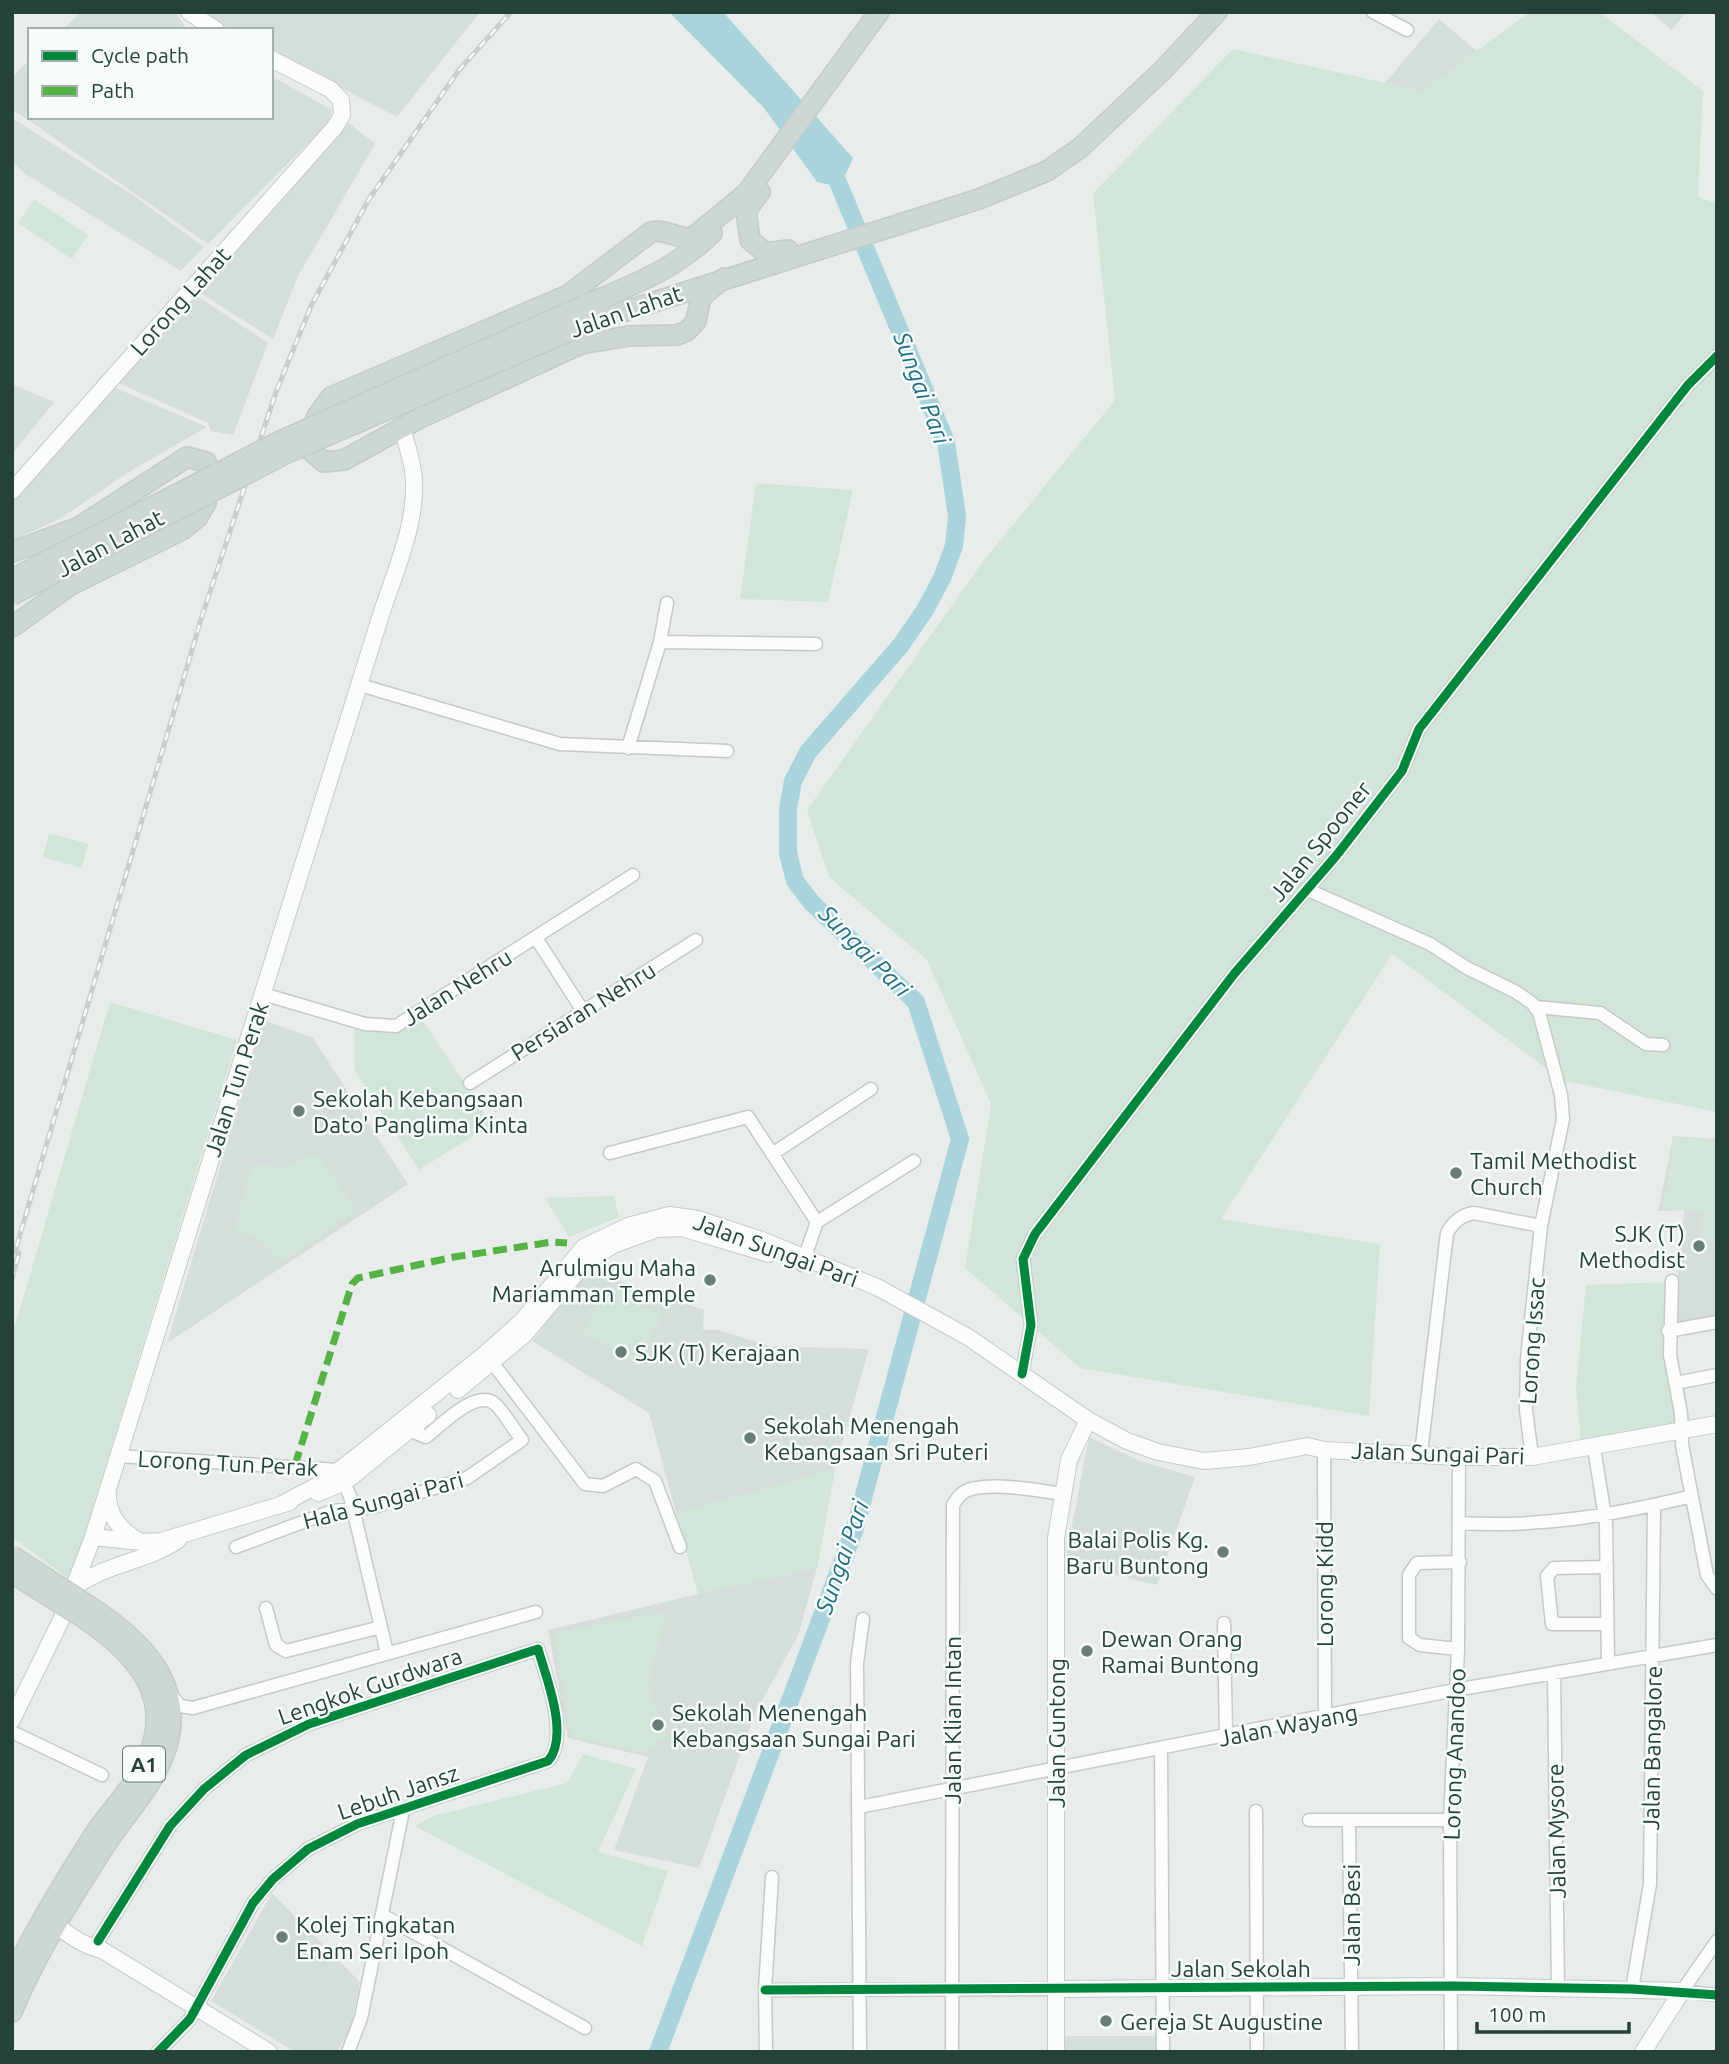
<svg xmlns="http://www.w3.org/2000/svg" width="1729" height="2064" viewBox="0 0 1729 2064" font-family="Ubuntu,sans-serif">
<style>
.built{fill:#d6dedb}
.green{fill:#d1e6d8}
.water{fill:#a9d4db}
.lines{fill:none;stroke-linecap:round;stroke-linejoin:round}
.river{stroke:#a9d4db;stroke-width:18}
.street-casing{stroke:#c5cac8;stroke-width:15}
.secondary-casing{stroke:#c3cbc8;stroke-width:18}
.primary-casing{stroke:#c3ccc9;stroke-width:22}
.street{stroke:#fcfcfc;stroke-width:12}
.secondary{stroke:#fcfcfc;stroke-width:16}
.primary{stroke:#cfd7d5;stroke-width:19}
.rail-casing{stroke:#c9cdcc;stroke-width:5}
.rail{stroke:#f7fbf9;stroke-width:2.5;stroke-dasharray:8;stroke-linecap:butt}
.primary-bridge-casing{stroke:#c3ccc9;stroke-width:22;stroke-linecap:butt}
.primary-bridge{stroke:#cfd7d5;stroke-width:19}
.quiet{stroke:#55b346;stroke-width:7;stroke-dasharray:14 7;stroke-linecap:butt}
.cycleway-casing{stroke:#f7fbf9;stroke-width:13}
.cycleway{stroke:#00873e;stroke-width:9}
.poi-dot{fill:#697e78;stroke:#f7fbf9;stroke-width:2.5}
.labels{text-anchor:middle;dominant-baseline:central;stroke-width:5;stroke-linejoin:round;paint-order:stroke}
.shield{fill:#f7fbf9;stroke:#637a73;stroke-width:2}
.shield-label{font-size:21px;font-weight:bold;fill:#24423a}
.street-label{font-size:23px;fill:#24423a;stroke:#f7fbf9}
.poi-label{font-size:23px;fill:#24423a;stroke:#f7fbf9;text-anchor:start}
.water-label{font-size:24px;font-style:italic;fill:#1c6f80;stroke:#f7fbf9}
</style>
<rect width="100%" height="100%" fill="#e8edeb"/>
<path class="built" d="M81,12h95l11,18h-125z
M198,12h282l-83,105 -126,-66v-21h-39z
M1651,12h36l-16,18z
M1439,19l44,37 -152,91z
M30,60v57h241v-41l61,34 -4,13 -120,121 -196,-135v-32z
M12,118l121,77 71,52 -23,24 -154,-96 -15,-13z
M349,123l26,21 -77,132 -25,63 -73,-46z
M197,296l71,47 -35,92 -22,-4 -3,-8 -92,-41z
M12,384l42,18 -42,52z
M111,386l96,41 -78,45 -68,46 -49,23v-43z
M264,1020l49,18 95,146 -241,159z
M1673,1136l44,3v177l-44,10 11,-116 -26,1z
M587,1270l117,40 -1,20h15l52,16 99,3 -34,120 -18,99 -19,68 -42,75 -57,157 -85,-18 34,-93 -80,-19 -20,-108 150,-36 -49,-181 -117,-72z
M1089,1437l51,24 55,16 -38,108 -92,-23z
M272,1893l88,89 -9,45 -14,25h-42l-84,-51z
M1061,2036h99v16h-99z"/>
<path class="green" d="M1530,12h69l104,79 -5,106 19,7v908l-153,-31 -172,-127 -171,265 159,25 -11,172 -289,-48 -115,-100 26,-164 -64,-144 -98,-83 -22,-67 177,-250 131,-160 -22,-207 140,-144 189,42z
M34,199l54,36 -16,24 -54,-36z
M756,483l97,7 -25,112 -88,-3z
M49,833l39,11 -6,24 -39,-11z
M110,1002l127,38 -167,540 -58,-43v-201z
M422,1019l70,105 -73,46 -64,-99 -1,-42c30,5 41,7 68,-10z
M1675,1137l42,5v100l-17,-2 3,-28 -40,-4z
M316,1153l41,57 -75,52 -31,-28 -16,-5 17,-65 31,4z
M614,1196l5,21 -50,20 -24,-39z
M1667,1282l10,144 -96,17 -5,-56 10,-102z
M610,1285l52,32 -28,46 -52,-32z
M835,1469l-18,99 -119,26 -22,-81z
M666,1612l-18,74 19,49 -22,18 -74,-17 -17,-103z
M583,1754l53,15 -38,83 70,19 -26,75 -227,-120 18,-10 134,-33z"/>
<path class="water" d="M669,12h54l130,146 -13,29 -23,-5 -53,-74z"/>
<g class="lines">
<path class="river" d="M658,2052l197,-524 105,-389 -44,-137 -104,-99 -17,-22 -7,-28v-44l5,-28 15,-29 93,-107 24,-35 17,-32 12,-32 3,-30 -11,-74 -114,-274"/>
<g class="street-casing">
<path id="street" d="M1373,12l34,18
M660,642l156,2
M360,685l200,59 167,7
M628,748l32,-106 7,-39
M1306,889l124,55 37,24 49,24 16,11 7,9 22,83 2,24 -22,107 -14,132 -1,52 6,47
M536,938l47,73
M263,994l102,30 31,2 237,-151
M1536,1007l64,6 46,31 17,1
M470,1083l226,-143
M610,1153l138,-36 69,105 -15,43
M772,1154l99,-65
M817,1222l97,-61
M1672,1281l-2,74 11,58 1,32 25,130 10,14
M1668,1331l49,-9
M488,1357l97,127 18,2 33,-17 19,12 25,66
M1022,1374l9,-49 -8,-66 12,-25 199,-260 102,-118 66,-85 17,-42 269,-344 29,-29
M1676,1383l41,-8
M1594,1448l12,75 2,141
M1324,1450l1,268
M1421,1453l26,-220c6,-11 14,-18 27,-20l67,13
M118,1456l220,14 12,26 37,157
M1459,1523c80,5 156,-8 233,-27
M236,1547l96,-36 41,-4 94,-29 55,-38c-9,-11 -17,-27 -27,-36 -18,-16 -54,21 -69,33l-17,-7
M1607,1567l-53,1 -7,8 5,48h55
M266,1608l10,37 10,6 95,-24
M1224,1623l2,115
M1458,1649l-38,-4 -11,-7v-63l8,-12 43,-1
M1554,1673l4,316
M170,1693l10,13 13,2 343,-96
M12,1732l90,43
M1161,1749l2,303
M859,1807l596,-117 262,-45
M1256,1811l1,241
M1309,1820h141
M1349,1821l3,231
M384,1916l201,112
M98,1941l72,-115 34,-37 42,-34 63,-31 229,-75c8,28 32,87 10,112l-191,63 -49,25 -35,30 -20,24 -63,116 -32,33
M1717,1941l-35,50 35,4
M1632,1989l18,-105 4,-379
M765,1990l291,-1
M348,2052l13,-34 42,-208
M766,2052l-1,-62 7,-113
M860,2052l-3,-389 6,-44
M952,2052l1,-547c4,-6 7,-12 15,-15 23,-8 70,0 94,4
M1451,2052l-1,-232 8,-171 1,-192"/>
</g>
<g class="secondary-casing">
<path id="secondary" d="M189,12l27,18
M12,491l323,-364 7,-12 -1,-15 -11,-11 -59,-30
M458,1390l66,-55 60,-71 29,-19 44,-16 25,-1 87,26
M318,1493l27,-11 83,-67
M108,1495c0,22 14,37 33,47
M282,1504l40,-21 38,-29 125,-100 38,-34 61,-73 44,-21 41,-11 29,4 61,20 118,48 91,50 120,83 39,21 31,11 46,9 45,-4 58,-11 17,4 135,7h73l185,-33
M93,1537l48,5 20,-1 129,-39
M75,1587c32,-24 71,-25 103,-47
M12,1720l50,-102 31,-81 286,-916c14,-46 41,-101 34,-150 -2,-14 -7,-29 -11,-43
M48,1916c13,15 35,30 54,34l167,102
M1056,1989l396,-3 230,5
M1056,2052v-514l13,-78 19,-40
M1643,2052l39,-61"/>
</g>
<g class="primary-casing">
<path id="primary" d="M760,192l-14,19 4,29 16,13 22,-3
M741,201l138,-189
M724,278l-23,19 -5,24 -9,10 -10,4 -48,1 -48,8 -161,74 -76,42 -20,2 -13,-11 5,-33 15,-21 237,-102 83,-63c14,-4 26,7 41,6l56,-46
M583,306c49,-21 90,-35 129,-73
M591,322l388,-123 68,-28 33,-23 83,-78 54,-58
M12,552l67,-25 108,-70 19,5 4,11 -4,30 -9,15 -15,12 -113,56 -57,41
M12,1976c24,-47 51,-93 80,-138 15,-24 36,-44 50,-69 37,-66 -3,-114 -57,-150
M12,2012c23,-56 61,-117 94,-168 16,-24 36,-46 49,-70 42,-77 -4,-128 -66,-168"/>
</g>
<use href="#street" class="street"/>
<use href="#secondary" class="secondary"/>
<use href="#primary" class="primary"/>
<g class="rail-casing">
<path id="rail" d="M12,1262l190,-646 74,-224 35,-86 58,-107 90,-129 52,-58
M12,1279l7,-26"/>
</g>
<use href="#rail" class="rail"/>
<g class="primary-bridge-casing">
<path id="primary-bridge" d="M12,579l268,-138 303,-135
M12,595l275,-142 304,-131
M12,1556l77,50
M12,1573l70,44"/>
</g>
<use href="#primary-bridge" class="primary-bridge"/>
<path class="quiet" d="M295,1465l57,-181 6,-6 96,-21 98,-15 15,1"/>
<g class="cycleway-casing">
<path id="cycleway" d="M1022,1374l9,-49 -8,-66 12,-25 199,-260 102,-118 66,-85 17,-42 269,-344 29,-29
M98,1941l72,-115 34,-37 42,-34 63,-31 229,-75c8,28 32,87 10,112l-191,63 -49,25 -35,30 -20,24 -63,116 -32,33
M765,1990l687,-4 180,3 85,6"/>
</g>
<use href="#cycleway" class="cycleway"/>
</g>
<g class="poi-dot">
<circle cx="299" cy="1111" r="7"/>
<circle cx="1456" cy="1173" r="7"/>
<circle cx="1699" cy="1246" r="7"/>
<circle cx="710" cy="1280" r="7"/>
<circle cx="621" cy="1352" r="7"/>
<circle cx="750" cy="1438" r="7"/>
<circle cx="1223" cy="1552" r="7"/>
<circle cx="1087" cy="1651" r="7"/>
<circle cx="658" cy="1725" r="7"/>
<circle cx="282" cy="1937" r="7"/>
<circle cx="1106" cy="2021" r="7"/>
</g>
<g class="labels">
<rect class="shield" x="123" y="1746.5" width="42" height="35" rx="5"/>
<g class="shield-label">
<text x="144" y="1764">A1</text>
</g>
<g class="street-label">
<text transform="translate(180 301) rotate(-48)">Lorong Lahat</text>
<text transform="translate(626 311) rotate(-19)">Jalan Lahat</text>
<text transform="translate(110 543) rotate(-28)">Jalan Lahat</text>
<text transform="translate(1320 841) rotate(-51)">Jalan Spooner</text>
<text transform="translate(457 987) rotate(-32)">Jalan Nehru</text>
<text transform="translate(583 1011) rotate(-32)">Persiaran Nehru</text>
<text transform="translate(236 1079) rotate(-72)">Jalan Tun Perak</text>
<text transform="translate(776 1250) rotate(20)">Jalan Sungai Pari</text>
<text transform="translate(1532 1341) rotate(-86)">Lorong Issac</text>
<text transform="translate(1438 1453) rotate(2)">Jalan Sungai Pari</text>
<text transform="translate(228 1463) rotate(3)">Lorong Tun Perak</text>
<text transform="translate(383 1500) rotate(-15)">Hala Sungai Pari</text>
<text transform="translate(1324 1584) rotate(-90)">Lorong Kidd</text>
<text transform="translate(370 1686) rotate(-19)">Lengkok Gurdwara</text>
<text transform="translate(952 1720) rotate(-90)">Jalan Klian Intan</text>
<text transform="translate(1288 1725) rotate(-11)">Jalan Wayang</text>
<text transform="translate(1056 1733) rotate(-90)">Jalan Guntong</text>
<text transform="translate(1652 1748) rotate(-89)">Jalan Bangalore</text>
<text transform="translate(1454 1754) rotate(-88)">Lorong Anandoo</text>
<text transform="translate(398 1792) rotate(-19)">Lebuh Jansz</text>
<text transform="translate(1556 1831) rotate(-91)">Jalan Mysore</text>
<text transform="translate(1351 1915) rotate(-90)">Jalan Besi</text>
<text x="1241" y="1968">Jalan Sekolah</text>
</g>
<g class="poi-label">
<text x="313" y="1098">Sekolah Kebangsaan<tspan x="313" dy="26">Dato' Panglima Kinta</tspan></text>
<text x="1470" y="1160">Tamil Methodist<tspan x="1470" dy="26">Church</tspan></text>
<text x="1685" y="1233" text-anchor="end">SJK (T)<tspan x="1685" dy="26">Methodist</tspan></text>
<text x="696" y="1267" text-anchor="end">Arulmigu Maha<tspan x="696" dy="26">Mariamman Temple</tspan></text>
<text x="635" y="1352">SJK (T) Kerajaan</text>
<text x="764" y="1425">Sekolah Menengah<tspan x="764" dy="26">Kebangsaan Sri Puteri</tspan></text>
<text x="1209" y="1539" text-anchor="end">Balai Polis Kg.<tspan x="1209" dy="26">Baru Buntong</tspan></text>
<text x="1101" y="1638">Dewan Orang<tspan x="1101" dy="26">Ramai Buntong</tspan></text>
<text x="672" y="1712">Sekolah Menengah<tspan x="672" dy="26">Kebangsaan Sungai Pari</tspan></text>
<text x="296" y="1924">Kolej Tingkatan<tspan x="296" dy="26">Enam Seri Ipoh</tspan></text>
<text x="1120" y="2021">Gereja St Augustine</text>
</g>
<g class="water-label">
<text transform="translate(922 388) rotate(69)">Sungai Pari</text>
<text transform="translate(865 951) rotate(45)">Sungai Pari</text>
<text transform="translate(842 1557) rotate(-71)">Sungai Pari</text>
</g>
</g>
<rect width="1729" height="2064" fill="none" stroke="#24423a" stroke-width="28"/>
<rect x="28" y="28" width="245" height="91" fill="#f7fbf9" stroke="#a3b1ad" stroke-width="2"/>
<rect x="42" y="51" width="35" height="10" fill="#00873e" stroke="#a3b1ad" stroke-width="2"/>
<text x="91" y="63" font-size="21" fill="#24423a">Cycle path</text>
<rect x="42" y="86" width="35" height="10" fill="#55b346" stroke="#a3b1ad" stroke-width="2"/>
<text x="91" y="98" font-size="21" fill="#24423a">Path</text>
<path d="M1477 2022v10h152v-10" fill="none" stroke="#24423a" stroke-width="3.5"/>
<text x="1488" y="2022" font-size="21" fill="#24423a" stroke="#f7fbf9" stroke-width="5" paint-order="stroke">100 m</text>
</svg>
